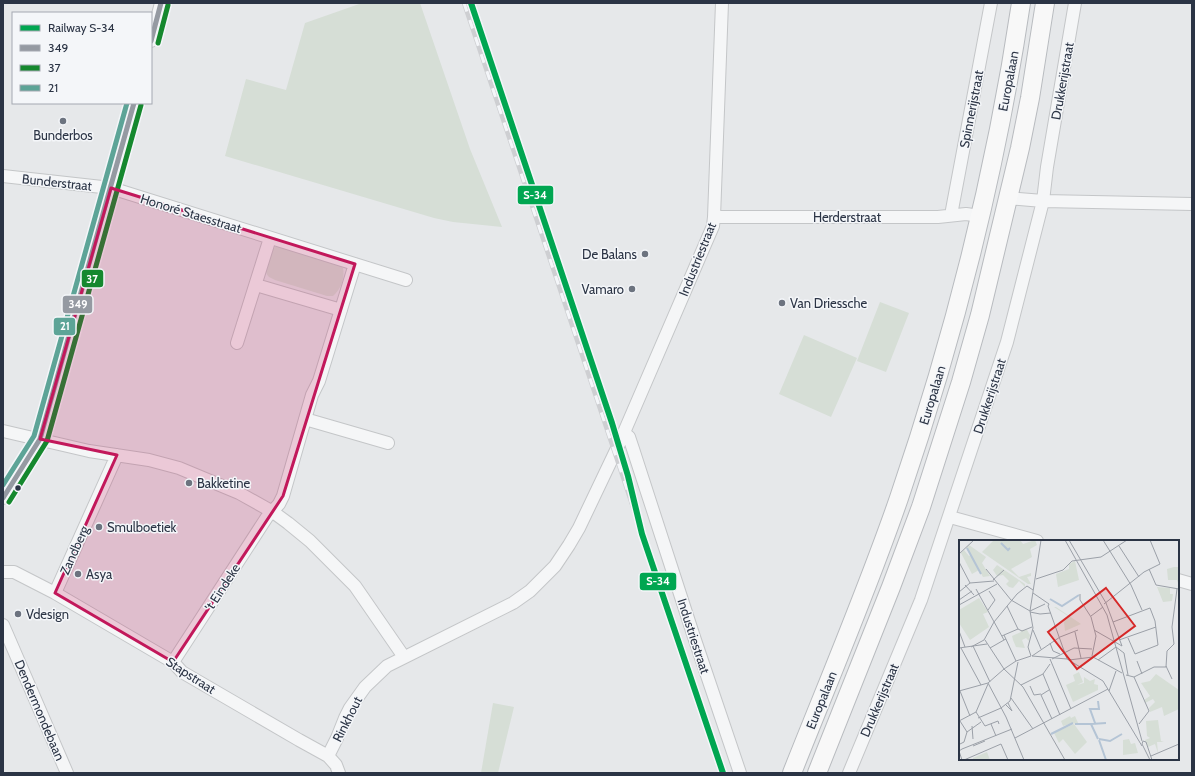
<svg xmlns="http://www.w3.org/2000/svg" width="1195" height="776" viewBox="0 0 1195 776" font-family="Cabin,sans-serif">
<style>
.green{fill:#d6ded6}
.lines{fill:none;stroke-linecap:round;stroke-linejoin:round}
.minor-casing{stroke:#c4c6c8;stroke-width:14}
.highway-casing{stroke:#b8bbbf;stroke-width:20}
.minor{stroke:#f5f6f7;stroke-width:12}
.highway{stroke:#f8f8f8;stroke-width:18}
.rail-casing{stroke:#cecfd2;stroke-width:4.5}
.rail{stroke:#f4f6f9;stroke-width:3;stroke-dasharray:9;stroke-linecap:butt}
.bus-1-casing{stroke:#f4f6f9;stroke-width:8}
.bus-2-casing{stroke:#f4f6f9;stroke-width:8}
.bus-3-casing{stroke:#f4f6f9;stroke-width:8}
.bus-1{stroke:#959aa2;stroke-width:5}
.bus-2{stroke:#15882e;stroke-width:5}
.bus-3{stroke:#5da497;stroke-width:5}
.rail-1-casing{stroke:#f4f6f9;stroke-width:9}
.rail-1{stroke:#00a651;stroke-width:6}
.marked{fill:#c2185b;fill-opacity:0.2;stroke:#c2185b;stroke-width:3;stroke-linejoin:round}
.poi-dot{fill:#6c737f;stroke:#f4f6f9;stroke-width:1.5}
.bus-dot{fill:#2b3445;stroke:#f4f6f9;stroke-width:1.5}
.labels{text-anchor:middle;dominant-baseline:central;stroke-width:3;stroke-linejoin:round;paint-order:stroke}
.street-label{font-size:13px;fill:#2b3445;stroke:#f4f6f9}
.poi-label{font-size:13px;fill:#2b3445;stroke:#f4f6f9;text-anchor:start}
.inset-river{fill:none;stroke:#b4c4d5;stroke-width:2}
.inset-road{fill:none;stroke:#9ba0a8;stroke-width:1}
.view{fill:#d62828;fill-opacity:0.15;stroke:#d62828;stroke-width:2}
.inset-edge{fill:none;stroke:#2b3445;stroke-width:2}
.line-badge{stroke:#f4f6f9;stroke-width:1.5}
.badge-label{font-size:11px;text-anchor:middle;font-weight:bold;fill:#fff}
</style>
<rect width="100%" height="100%" fill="#e6e8ea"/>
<path class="green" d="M362,3h58l50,146 32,78 -49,-5 -19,-4 -209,-62 21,-77 40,11 19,-67z
M275,247h7l55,17 6,4c2,10 -2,21 -10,28h-6l-52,-16c-2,-1 -4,-2 -6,-3 -8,-7 1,-24 6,-30z
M880,302l29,11 -23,59 -29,-11z
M804,335l53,23 -26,59 -52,-23z
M493,703l21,4 -16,66h-17z"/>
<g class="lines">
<g class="minor-casing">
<path id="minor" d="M151,41l10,-38
M3,176l108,12 295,92
M1008,198l35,3 149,3
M951,215l40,-212
M714,217h224l28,-3 14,2
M256,285l85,25
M237,343l33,-105
M305,419l83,24
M3,431l86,20 60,9 30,8 60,25 34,19 15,11 22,18 45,45 49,71
M624,433l5,4 4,12 61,188 46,136
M3,498l37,-59 71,-251 23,-85
M950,517l87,24
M3,572h11l41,21 111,65 7,4 9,10 117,68 29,16 8,9 3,8
M1178,580l14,4
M55,593l62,-138
M3,625l64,148
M173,662l94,-145 12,-13 4,-8 29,-101 7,-14 36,-117
M328,756l9,-18 8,-20 5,-10 15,-21 22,-21 126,-63 17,-12 25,-25 14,-21 10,-17 40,-84 94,-218 1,-9 8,-214
M849,773l72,-173 86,-258 36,-141 4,-34 28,-164"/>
</g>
<g class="highway-casing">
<path id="highway" d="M792,773c36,-91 75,-182 107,-275 55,-161 97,-327 122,-495
M817,773l74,-186 30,-80 40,-125 19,-67 40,-167 10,-50 15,-95"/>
</g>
<use href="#minor" class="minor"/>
<use href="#highway" class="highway"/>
<g class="rail-casing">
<path id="rail" d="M464,3l178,531"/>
</g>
<use href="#rail" class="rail"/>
<g class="bus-1-casing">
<path id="bus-1" d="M151,41l10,-38
M3,498l37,-59 94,-336"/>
</g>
<g class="bus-2-casing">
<path id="bus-2" d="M158,43l10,-38
M9,502l38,-61 94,-336"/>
</g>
<g class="bus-3-casing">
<path id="bus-3" d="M3,485l31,-49 93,-333"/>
</g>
<use href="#bus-1" class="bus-1"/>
<use href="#bus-2" class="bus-2"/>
<use href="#bus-3" class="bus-3"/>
<g class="rail-1-casing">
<path id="rail-1" d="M471,3l141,420 16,53 14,58 81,239"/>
</g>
<use href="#rail-1" class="rail-1"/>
</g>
<path class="marked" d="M111,188l244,76 -72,232 -110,166 -118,-69 62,-138 -77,-16z"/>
<g class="poi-dot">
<circle cx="63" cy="121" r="4"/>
<circle cx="645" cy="254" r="4"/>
<circle cx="632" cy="289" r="4"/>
<circle cx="782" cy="303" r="4"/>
<circle cx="189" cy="483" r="4"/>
<circle cx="99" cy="527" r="4"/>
<circle cx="78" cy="574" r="4"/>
<circle cx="18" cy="614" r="4"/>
</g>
<circle class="bus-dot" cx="18" cy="488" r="3.5"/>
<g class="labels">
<g class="street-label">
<text transform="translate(1008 81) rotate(-79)">Europalaan</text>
<text transform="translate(1062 81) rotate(-80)">Drukkerijstraat</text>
<text transform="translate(971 109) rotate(-79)">Spinnerijstraat</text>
<text transform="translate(57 182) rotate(6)">Bunderstraat</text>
<text transform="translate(191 213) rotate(17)">Honoré Staesstraat</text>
<text x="847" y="217">Herderstraat</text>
<text transform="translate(697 259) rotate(-68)">Industriestraat</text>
<text transform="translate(932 395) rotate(-73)">Europalaan</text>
<text transform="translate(989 396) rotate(-72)">Drukkerijstraat</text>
<text transform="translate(74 550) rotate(-66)">Zandberg</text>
<text transform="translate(222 587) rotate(-57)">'t Eindeke</text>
<text transform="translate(694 636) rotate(72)">Industriestraat</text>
<text transform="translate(191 675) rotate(33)">Stapstraat</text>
<text transform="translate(821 700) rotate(-68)">Europalaan</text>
<text transform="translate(879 700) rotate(-67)">Drukkerijstraat</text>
<text transform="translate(40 710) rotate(67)">Dendermondebaan</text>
<text transform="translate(347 719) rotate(-63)">Rinkhout</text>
</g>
<g class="poi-label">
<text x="63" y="135" text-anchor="middle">Bunderbos</text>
<text x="637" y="254" text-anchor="end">De Balans</text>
<text x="624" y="289" text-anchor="end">Vamaro</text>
<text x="790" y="303">Van Driessche</text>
<text x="197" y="483">Bakketine</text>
<text x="107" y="527">Smulboetiek</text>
<text x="86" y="574">Asya</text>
<text x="26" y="614">Vdesign</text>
</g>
</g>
<g transform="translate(959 540)">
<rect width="220" height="220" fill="#e6e8ea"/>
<path d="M35,0h26l3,4 12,-4 2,5 -7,4 2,8 -21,12 8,8 12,-4v3l-4,1 4,7h-3l-46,-32zM10,5l17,12 -4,6 8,13 -7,1 -4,-7 -7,4 -11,-21 3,-3 5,6 2,-1 -5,-7zM116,21l4,19 -21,7 -2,-13 13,-5v-5zM38,25l28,19v3l-6,-6 -6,7 -4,-1 -3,-3 3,-3 -6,-6 -6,1 -4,-6zM215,27h5l-1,16 -1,-3h-9l-1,-11zM198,47l13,1v6h3l-1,7 -9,1zM20,58l9,14 -5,2 6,13 -16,11 4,6 -4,-6 -3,2 -11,-17v-13zM95,67h2l25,17 -16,7 -1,-9 4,-6zM61,90h7l3,5 -1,6 -3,-3 -4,2 3,8 -9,-1 -3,-7 -1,-4 9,-4zM120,132l4,10 -6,3 7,-2v-6l6,4 5,-2 -1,5 4,1v5l-25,12 -7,-17 9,-4 -2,-6zM197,134l23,16v19l-15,7 -2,-9 -12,5 -1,-4 6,-6 -2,-3 -8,4 -1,-3 6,-4 -9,-13 9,-2zM111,176l1,2 4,-2 4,9 -6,-2 -10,3 -2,-5zM199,180l3,21 3,1h-7l1,11 -3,-9 -7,3 -3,-7 5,-2 -3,-2 -1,-15zM115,184l13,18 -12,12 -12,-15 -4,4 -5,-10zM170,199l2,5 4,-1 3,10 -15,2v-15zM28,212l3,8h-17v-2z" fill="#d6ded6"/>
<path class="inset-river" d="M42,3l7,7 2,-2M8,8l14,26M91,59l12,7 17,-11M136,183l-5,-14h9l-1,-8M116,184h16l7,15M132,184l15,-1M92,194l22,-11M140,199l11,2 12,-7M140,200l7,20"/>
<path class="inset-road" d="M106,0l42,75 35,126M110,0l37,63 16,43 -28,-16M144,0l28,45 11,25M160,6l20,31M0,14l15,-14M0,22l11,21M27,29l25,31M190,29l7,16 23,4M77,39l27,-9 9,-9 29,-4 26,-17M34,40l11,-10M6,45l9,10M17,49l28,51 2,-1M0,52l11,-9 24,-2M74,53l16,11 -1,2M121,54v6l11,17 5,19 -4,20M0,60l13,-9M52,60l19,11M145,64l40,-32 16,-8 -10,-24M0,65l38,-21M48,66l11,23 4,2 10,-4M89,66l19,53M29,70l7,-10 -6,-9M71,71l15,-7M71,72l10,2 11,-1M132,76l12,-9M154,82l37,-14 5,13 3,24 -23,9 -7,-16M74,90l8,19M0,91l6,16M116,92l6,26M45,95l14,-6M43,96l2,-1 12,26 15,-5M26,100l19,29M160,100l37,-13M91,103l3,8 7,3M215,104l-2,-17 5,-38M14,106l17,36M12,107l13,-7 10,-18 23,-28 10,-8 6,4M0,108l28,-4M2,108l20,37M31,108l14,-8M72,116l-3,-9 5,-19 -3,-17 11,-71M73,116l28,-19 18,-7M73,116l35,3M91,119l21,50M93,119l22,-11 18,1M108,119l36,22 39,65M110,120l24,-3 29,16M139,120l18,-13 8,6 4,22M178,121l5,13M207,126l6,13M45,129l19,18 42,73M45,129l12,-8M84,134l17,41M167,135l8,2 20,-10h12l1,-16 7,-7M175,137l15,34 -10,13M29,143l18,34 18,43M62,145l22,-11 7,-10M71,146l4,9 7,-1M90,150l-8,5 11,24M0,151l29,-8 16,-14M1,151l10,25M150,151l7,-20M52,158l22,31M47,165l6,6 -4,-8M17,172l9,14 13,-5 1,3M17,172l12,-28M19,178l23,-10 9,-7 8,-39M0,181l17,-9M1,181l7,11M32,184l5,12M13,186l1,13M8,192l14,-10M56,198l93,-49M1,204l4,-2 3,-10M14,206l12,-5M3,209l50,-20M3,209l-3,2 3,9M192,216l28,-12M5,220l37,-16 7,16M191,220l-8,-16 1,-3 3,1 6,18"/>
<path class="view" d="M147,48l29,38 -58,43 -29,-37z"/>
<rect width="220" height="220" class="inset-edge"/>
</g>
<g class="line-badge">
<rect x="517" y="185" width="37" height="20" rx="4" fill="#00a651"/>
<rect x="81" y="269" width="23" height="19" rx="4" fill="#15882e"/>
<rect x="62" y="295" width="31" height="19" rx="4" fill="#959aa2"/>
<rect x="53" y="317" width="23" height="19" rx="4" fill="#5da497"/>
<rect x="639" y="572" width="38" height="19" rx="4" fill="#00a651"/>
</g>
<g class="badge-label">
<text x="535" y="199">S-34</text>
<text x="92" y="283">37</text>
<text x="78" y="308">349</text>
<text x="65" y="330">21</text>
<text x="658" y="585">S-34</text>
</g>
<rect width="1195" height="776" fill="none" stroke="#2b3445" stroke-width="8"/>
<rect x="12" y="12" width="140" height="92" fill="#f4f6f9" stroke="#a4a8b1"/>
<rect x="20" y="25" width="20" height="6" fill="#00a651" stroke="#a4a8b1"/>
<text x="48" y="32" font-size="12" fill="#2b3445">Railway S-34</text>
<rect x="20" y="45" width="20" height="6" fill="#959aa2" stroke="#a4a8b1"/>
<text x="48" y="52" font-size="12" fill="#2b3445">349</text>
<rect x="20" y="65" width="20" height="6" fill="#15882e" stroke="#a4a8b1"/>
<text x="48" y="72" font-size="12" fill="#2b3445">37</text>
<rect x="20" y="85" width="20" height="6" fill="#5da497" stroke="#a4a8b1"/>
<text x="48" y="92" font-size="12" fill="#2b3445">21</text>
</svg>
